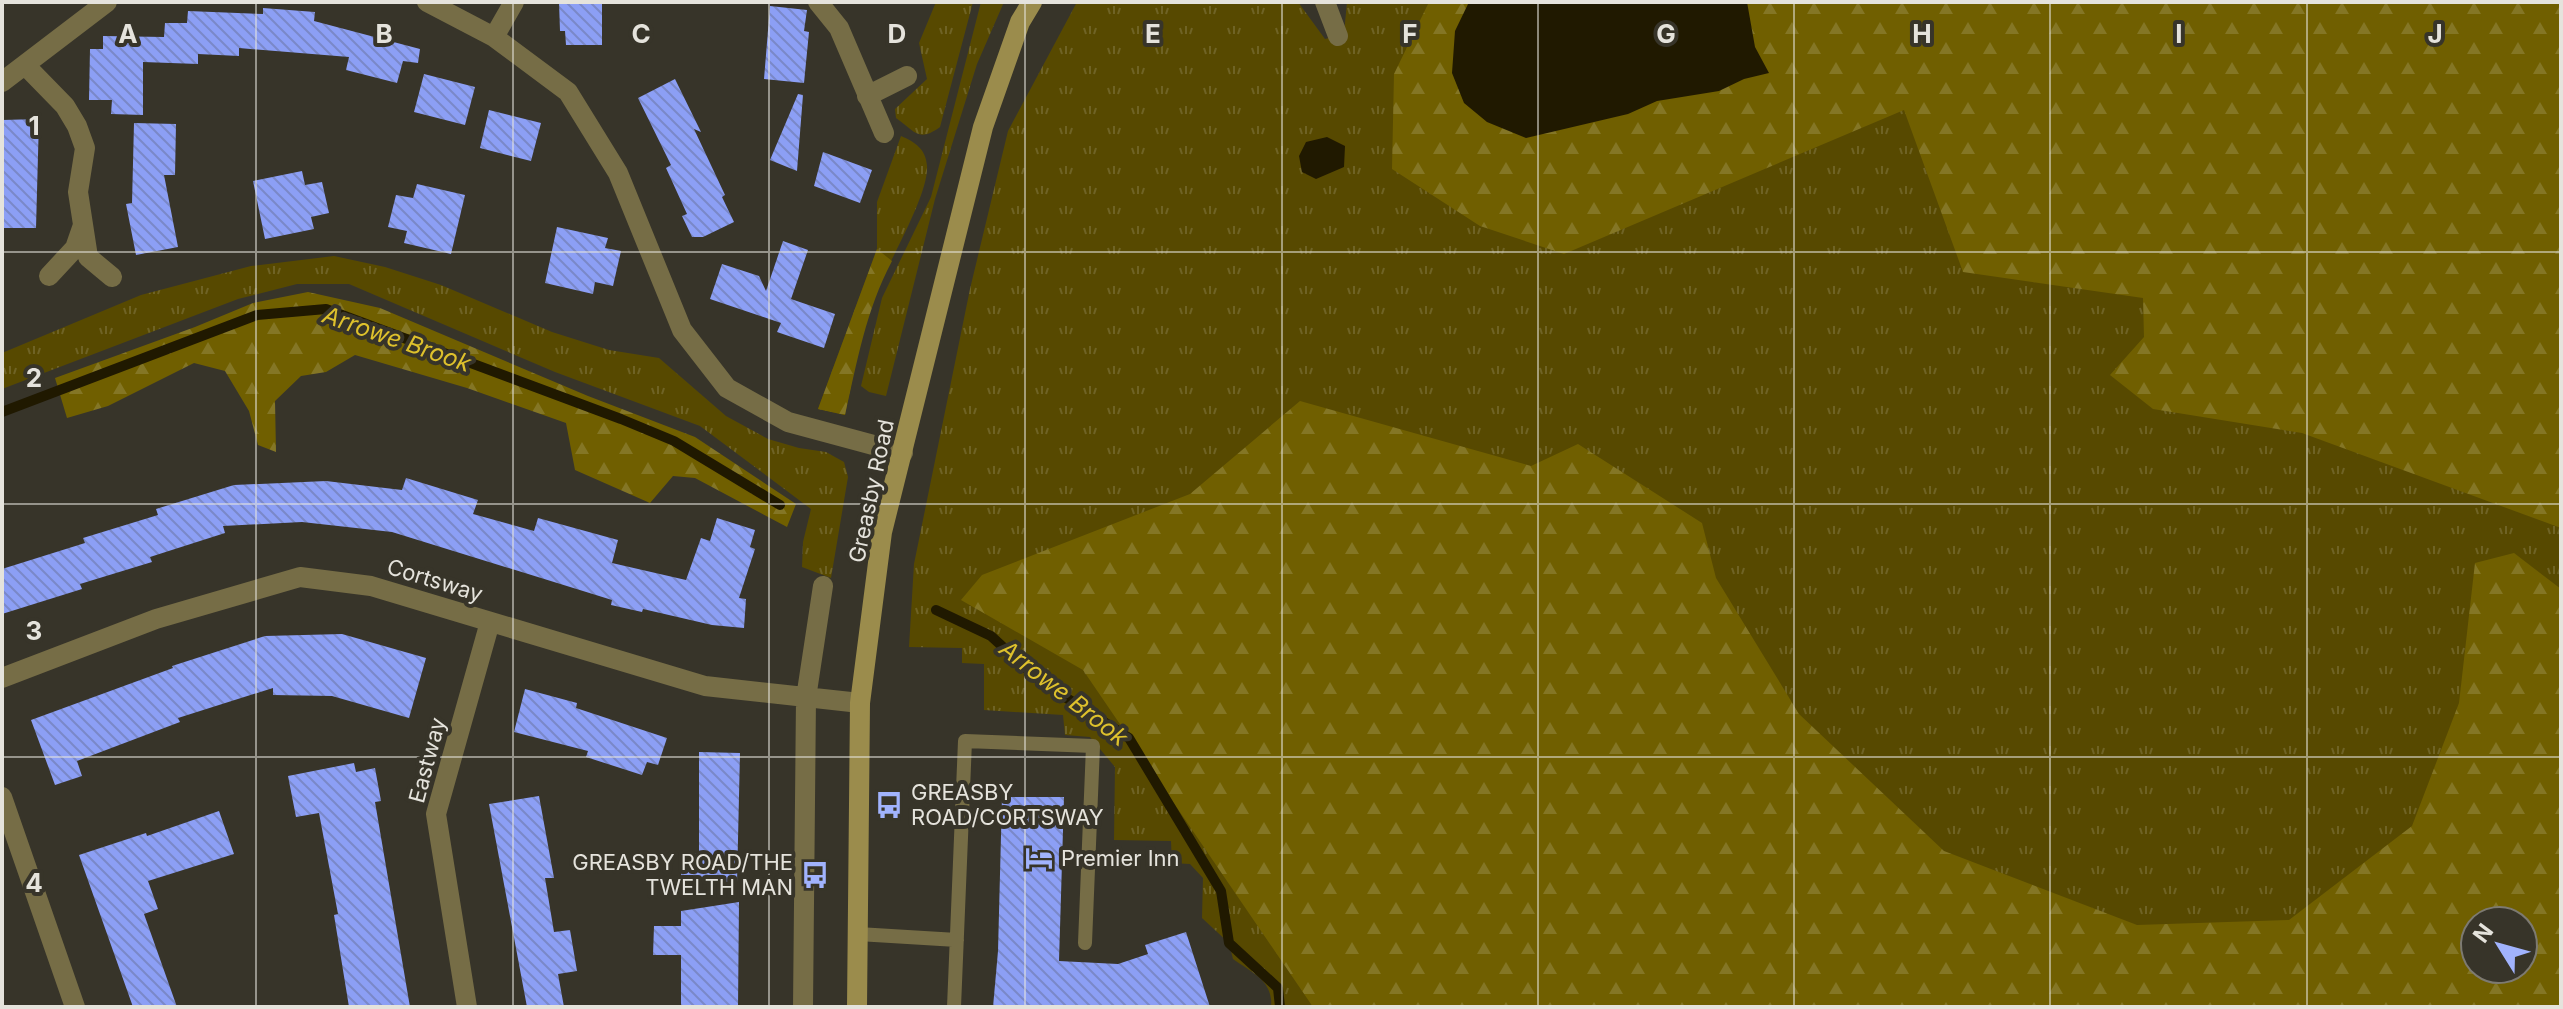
<svg xmlns="http://www.w3.org/2000/svg" width="2563" height="1009" viewBox="0 0 2563 1009" font-family="Inter,sans-serif">
<style>
.grass{fill:url(#grass-tufts);fill-rule:evenodd}
.forest{fill:url(#forest-firs);fill-rule:evenodd}
.water{fill:#201900}
.lines{fill:none;stroke-linecap:round;stroke-linejoin:round}
.stream{stroke:#201900;stroke-width:10}
.building{fill:url(#building-back-hatch)}
.service{stroke:#766d46;stroke-width:14}
.minor{stroke:#766d46;stroke-width:20}
.secondary{stroke:#9b8c4c;stroke-width:20}
.grid{fill:none;stroke:#e5e3dc;stroke-width:2;stroke-opacity:0.55}
.labels{text-anchor:middle;dominant-baseline:central;stroke-width:8;stroke-linejoin:round;paint-order:stroke}
.street-label{font-size:22px;fill:#e5e3dc;stroke:#373429}
.poi-label{font-size:22px;fill:#e5e3dc;stroke:#373429;text-anchor:start}
.water-label{font-size:24px;font-style:italic;fill:#dec12c;stroke:#373429}
.grid-label{font-size:26px;text-anchor:middle;font-weight:bold;fill:#e5e3dc;stroke:#373429;stroke-width:8;stroke-linejoin:round;paint-order:stroke}
</style>
<defs>
<pattern id="grass-tufts" width="24" height="20" patternUnits="userSpaceOnUse" patternTransform="scale(2)"><rect width="24" height="20" fill="#574900"/><path d="M3 7l-1-3M5 7V3M7 7l1-3M15 17l-1-3M17 17v-4M19 17l1-3" fill="none" stroke="#6f6325"/></pattern>
<pattern id="forest-firs" width="22" height="20" patternUnits="userSpaceOnUse" patternTransform="scale(2)"><rect width="22" height="20" fill="#705f00"/><path d="M5 1l3.5 6h-7zM16 11l3.5 6h-7z" fill="#847625"/></pattern>
<pattern id="building-back-hatch" width="6" height="6" patternUnits="userSpaceOnUse" patternTransform="scale(2)"><rect width="6" height="6" fill="#8c9ff5"/><path d="M-1 5l2 2M0 0l6 6M5-1l2 2" fill="none" stroke="#7a88c8"/></pattern>
</defs>
<rect width="100%" height="100%" fill="#373429"/>
<path class="grass" d="M936,2h37l-33,125c-22,16 -25,4 -44,-9l-1,-9 32,-30 -8,-36z
M981,2h23l-27,62 -42,135 -49,197 -17,-4 -8,-6 21,-88 49,-101z
M1077,2h221l27,37 19,-5 3,-32h1214v1005h-1290c3,-26 -20,-35 -38,-48l-4,-16 -27,-25 1,-40 -13,-14 -18,-1 -1,-22 -57,-1 1,-73 -25,-30 -25,-2 -2,-20 -79,-5v-46l-22,-1v-15l-53,-1 5,-83 56,-275 38,-158zM2475,921h48v48h-48z
M901,136c14,6 25,13 26,30 2,28 -38,96 -50,124 -17,39 -23,84 -32,125l-27,-6 59,-160v-47z
M334,256l51,11 56,18 111,47 57,18 50,8 67,58 42,23 31,9 27,4 18,10 4,15 -17,101 -29,-11 1,-25 8,-33 -111,-83 -145,-54 -206,-88h-52l-59,15 -236,90v-36l139,-58 110,-29z"/>
<path class="forest" d="M1429,2h1132v526l-259,-95 -149,-24 -43,-34 34,-38 -1,-39 -180,-26 -59,-162 -340,144 -84,-28 -88,-57 2,-95z
M877,249l15,12c-26,49 -35,101 -47,154l-27,-6z
M308,292l72,16 208,88 107,41 101,67 -9,23 -92,-49 -22,-2 -23,27 -75,-33 -9,-47 -99,-35 -112,-33 -29,17 -25,4 -26,25 1,51 -18,-7 -9,-34 -24,-40 -31,-8 -86,43 -41,12 -12,-40 140,-51 58,-24z
M1300,401l231,65 47,-22 124,79 14,55 83,136 145,137 193,74 152,-5 123,-94 47,-123 16,-140 39,-10 47,36v418h-1248l-230,-337 -122,-70 21,-25 208,-81zM2523,921v48h-48v-48z"/>
<path class="water" d="M1469,2h278l8,45 14,26 -25,6 -25,12 -62,10 -29,13 -102,24 -39,-16 -23,-19 -12,-30 3,-42z
M1327,137l18,9 -1,21 -28,12 -14,-7 -3,-16 7,-14z"/>
<g class="lines">
<path class="stream" d="M2,412l255,-97 69,-6 295,110 53,22 106,64
M936,610l55,26 49,45 89,57 92,153 8,52 49,45 2,19"/>
</g>
<path class="building" d="M559,2h43v43h-36l-1,-14h-5z
M770,6l37,4 -3,21 5,1 -5,51 -40,-4z
M263,8l52,4 -1,9 106,28 -2,14 -15,-2 -6,22 -51,-13 3,-13 -110,-9v8l-41,-2v10l-55,-2v53l-32,-1 1,-14h-23l1,-51h13v-13l61,1 1,-14h22l1,-12 75,3z
M424,74l51,13 -10,38 -51,-13z
M675,79l26,53 -7,-3 31,66 -3,2 12,25 -31,15h-11l-10,-21 5,-2 -21,-46 5,-3 -33,-67z
M798,94l5,1 -6,76 -27,-11z
M489,110l52,13 -10,38 -51,-13z
M39,119l-3,109h-34v-108z
M134,123l42,1 -1,51h-11l14,72 -42,8 -10,-51 6,-1z
M823,152l49,18 -12,33 -46,-17z
M302,171l3,14 17,-3 7,31 -18,4 3,12 -49,10 -12,-58z
M417,184l48,11 -14,59 -47,-11 3,-12 -19,-4 8,-32 17,3z
M557,227l51,11 -3,10 16,3 -8,35 -18,-4 -2,12 -48,-11z
M783,241l25,9 -17,49 44,15 -11,34 -47,-16 4,-9 -71,-24 12,-35 37,12 7,15z
M406,478l72,22 -5,14 61,17 4,-13 80,22 -6,23 74,17 15,-42 9,3 7,-23 38,12 -5,17 5,2 -16,49 7,1 -2,29 -32,-3 -69,-16 -1,3 -31,-7 1,-5 -220,-68 -90,-10 -79,4 2,7 -75,24 2,5 -72,22 2,5 -80,25v-45l83,-26 -2,-5 75,-23 -2,-6 78,-24 92,-4 76,9z
M342,634l84,24 -17,60 -77,-22 -59,-1v-7l-95,30 2,4 -103,39 5,15 -27,9 -24,-65 142,-52 -1,-2 93,-30z
M525,689l52,14 -1,5 91,30 -9,27 -11,-3 -5,13 -56,-18 2,-6 -74,-19z
M699,752l41,1 -3,130 -56,-2v-28h18z
M354,763l2,9 19,-4 6,33 -6,1 35,205h-61l-15,-92 4,-1 -19,-101 -23,4 -8,-41z
M539,796l15,82h-9l9,54 16,-2 7,41 -19,3 6,33h-37l-38,-203z
M1002,797h62l-5,164 59,3 30,-10 -3,-9 41,-13 24,75h-217l5,-56z
M219,811l15,43 -86,27 10,28 -14,5 33,93h-44l-54,-152 67,-22 1,3z
M739,902l-1,105h-57v-52h-28l1,-29h27v-15z"/>
<g class="lines">
<path class="service" d="M858,934l99,6
M954,1007l11,-266 128,5 -8,197"/>
<path class="minor" d="M427,2l67,35 74,55 50,81 64,157 45,58 61,34 115,31
M818,2l21,26 45,105
M1325,2l13,34
M494,37l20,-35
M25,65l40,41 12,20 8,22 -7,44 10,65 24,20
M2,82l105,-80
M867,96l40,-20
M49,276l26,-28 8,-23
M2,678l154,-59 144,-42 71,9 334,100 155,17
M2,797l73,210
M467,1007l-31,-193 54,-192
M803,1007l3,-309 17,-112"/>
<path class="secondary" d="M857,1007l3,-304 22,-171 101,-405 37,-105 12,-20"/>
</g>
<path class="grid" d="M256,2v1005M513,2v1005M769,2v1005M1025,2v1005M1282,2v1005M1538,2v1005M1794,2v1005M2050,2v1005M2307,2v1005M2,252h2559M2,504h2559M2,757h2559"/>
<defs>
<g id="bus-bare" transform="scale(2.16)"><path d="M-5-6H5V4H4V6H2V4H-2V6H-4V4H-5ZM-3.5-4V0h7V-4ZM-3.5 1.2v1.5H-2V1.2ZM2 1.2v1.5H3.5V1.2Z" fill="#a1b3fd" stroke="#373429" stroke-width="2.5" paint-order="stroke"/></g>
<g id="hotel-bare" transform="scale(2.16)"><path d="M-6-4.5h1.5V1H6V5H4.5V3h-9V5H-6ZM-4 0a1.8 1.8 0 1 1 3.6 0ZM.5 0V-2.5h3Q6-2.5 6 0Z" fill="#a1b3fd" stroke="#373429" stroke-width="2.5" paint-order="stroke"/></g>
</defs>
<g fill-rule="evenodd">
<use href="#bus-bare" x="889" y="805"/>
<use href="#hotel-bare" x="1039" y="858"/>
<use href="#bus-bare" x="815" y="875"/>
</g>
<g class="labels">
<g class="street-label">
<text transform="translate(871 491) rotate(-78)">Greasby Road</text>
<text transform="translate(435 580) rotate(17)">Cortsway</text>
<text transform="translate(427 760) rotate(-75)">Eastway</text>
</g>
<g class="poi-label">
<text x="911" y="792">GREASBY<tspan x="911" dy="25">ROAD/CORTSWAY</tspan></text>
<text x="1061" y="858">Premier Inn</text>
<text x="793" y="862" text-anchor="end">GREASBY ROAD/THE<tspan x="793" dy="25">TWELTH MAN</tspan></text>
</g>
<g class="water-label">
<text transform="translate(397 339) rotate(19)">Arrowe Brook</text>
<text transform="translate(1064 693) rotate(38)">Arrowe Brook</text>
</g>
</g>
<g class="grid-label">
<text x="128" y="43">A</text>
<text x="384" y="43">B</text>
<text x="641" y="43">C</text>
<text x="897" y="43">D</text>
<text x="1153" y="43">E</text>
<text x="1410" y="43">F</text>
<text x="1666" y="43">G</text>
<text x="1922" y="43">H</text>
<text x="2179" y="43">I</text>
<text x="2435" y="43">J</text>
<text x="34" y="135">1</text>
<text x="34" y="387">2</text>
<text x="34" y="640">3</text>
<text x="34" y="892">4</text>
</g>
<rect width="2563" height="1009" fill="none" stroke="#e5e3dc" stroke-width="8"/>
<g transform="translate(2499 945) rotate(307)"><circle r="38" fill="#373429" stroke="#7d7a71" stroke-width="2"/>
<path d="M0-6L14 30L0 20L-14 30Z" fill="#a1b3fd"/>
<text y="-12" font-size="22" font-weight="bold" text-anchor="middle" fill="#e5e3dc">N</text>
</g>
</svg>
